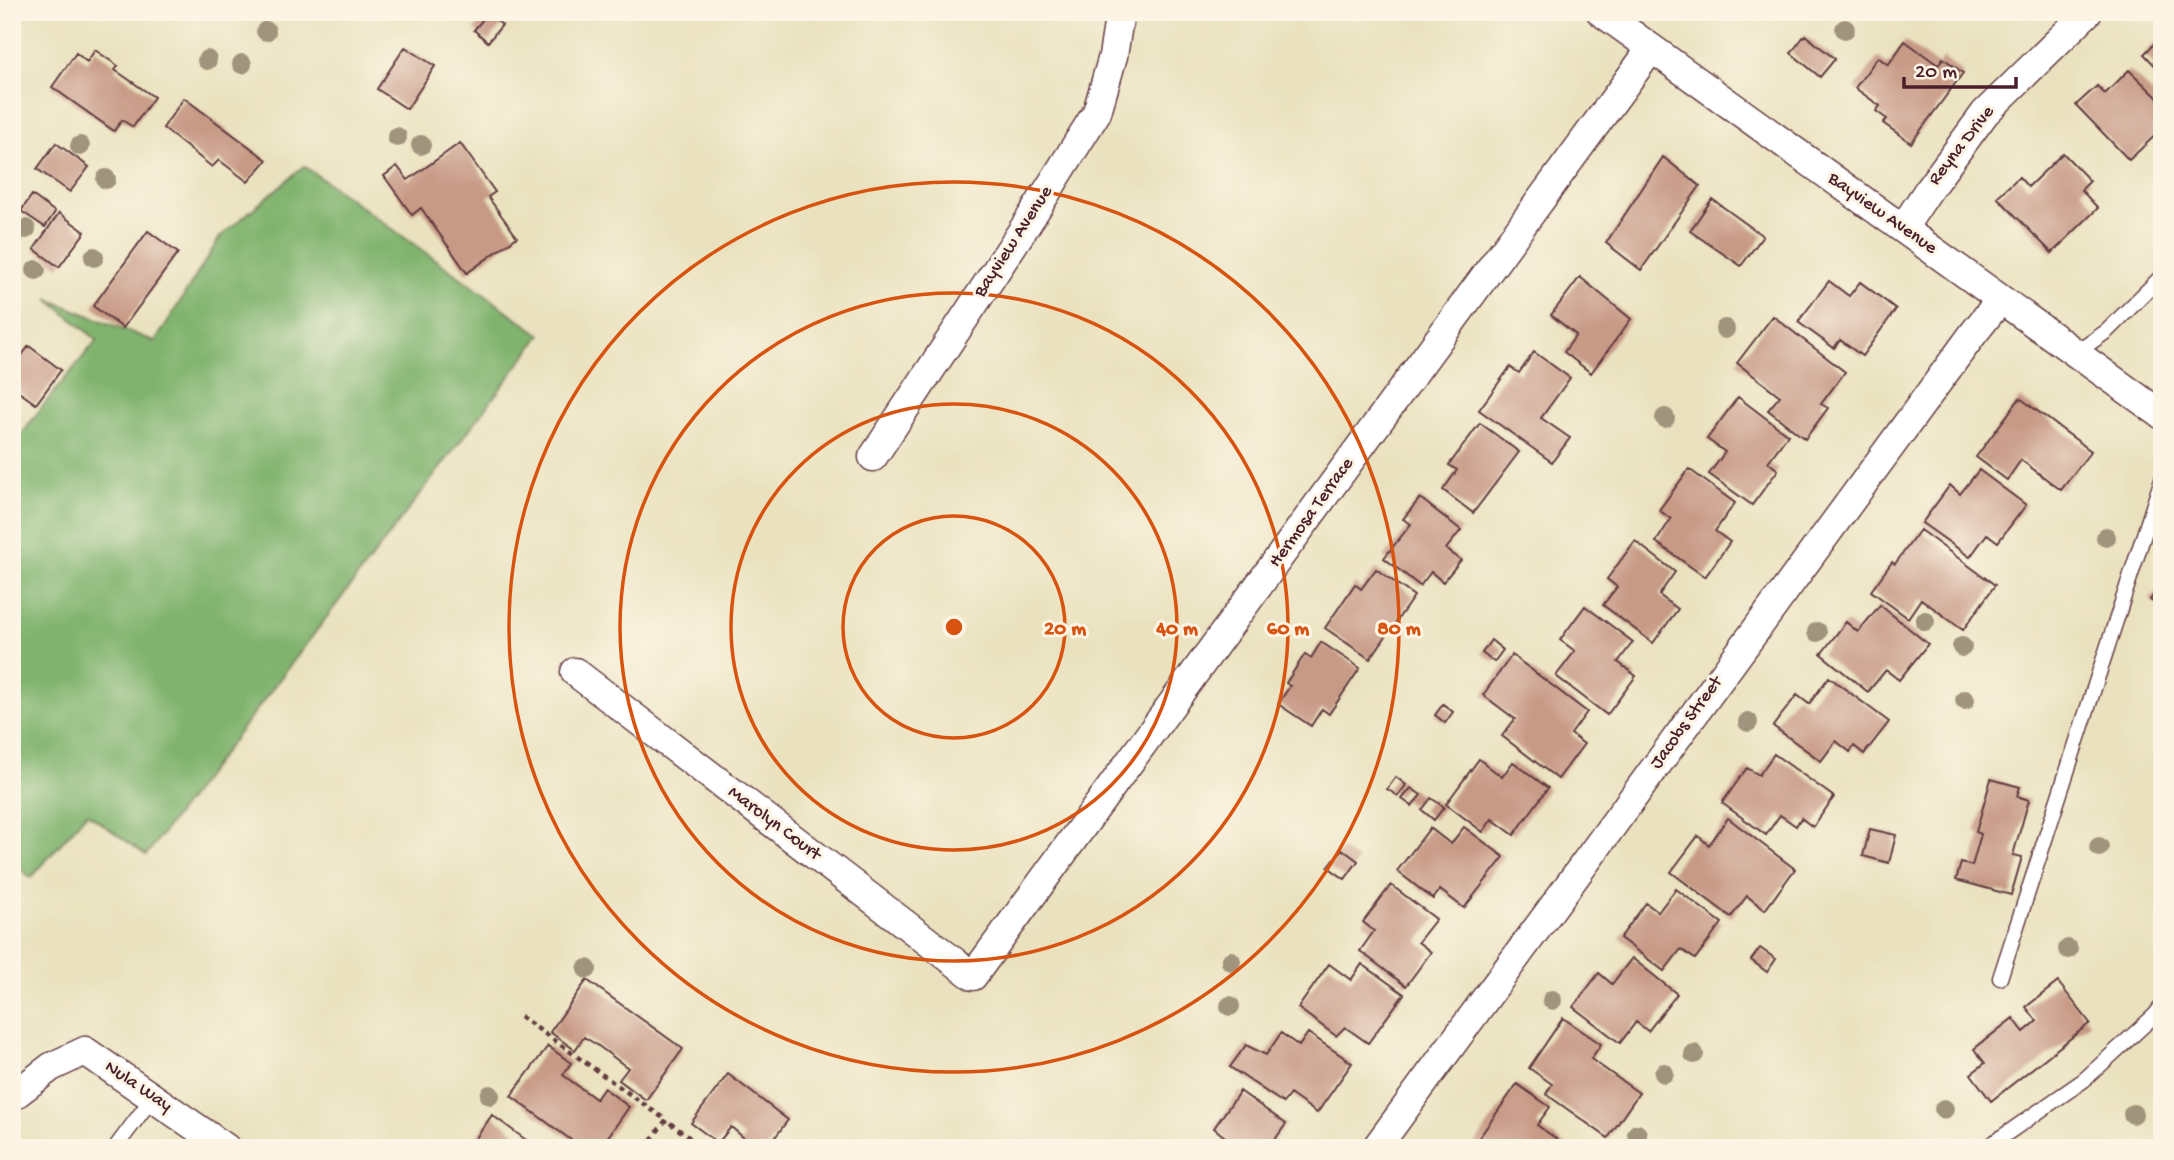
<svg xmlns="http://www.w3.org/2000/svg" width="2174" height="1160" viewBox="0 0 2174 1160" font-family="'Gochi Hand',sans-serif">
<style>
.forest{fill:#80b46e;stroke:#656a4c;stroke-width:2}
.building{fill:#c79a86}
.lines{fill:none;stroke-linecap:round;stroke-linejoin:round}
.service-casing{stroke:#623c41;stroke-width:17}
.minor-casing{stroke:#623c41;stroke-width:31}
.path{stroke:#623c41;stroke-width:4.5;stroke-dasharray:5 5;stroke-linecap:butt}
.service{stroke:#fff;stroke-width:14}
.minor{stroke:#fff;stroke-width:28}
.tree{fill:#a0947b}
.ring{fill:none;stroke:#d8530f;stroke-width:3.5}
.labels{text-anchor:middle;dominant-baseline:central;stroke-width:6;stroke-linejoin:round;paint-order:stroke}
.street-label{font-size:19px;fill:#4a1f2b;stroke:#fcf5e5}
.centre{fill:#d8530f;stroke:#fcf5e5;stroke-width:3.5}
.ring-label{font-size:21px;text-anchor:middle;font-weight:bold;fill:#d8530f;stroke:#fcf5e5;stroke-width:6;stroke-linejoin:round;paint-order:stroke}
</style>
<rect width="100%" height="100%" fill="#fcf5e5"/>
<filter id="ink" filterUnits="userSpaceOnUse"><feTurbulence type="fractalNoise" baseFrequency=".0143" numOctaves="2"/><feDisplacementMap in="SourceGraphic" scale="14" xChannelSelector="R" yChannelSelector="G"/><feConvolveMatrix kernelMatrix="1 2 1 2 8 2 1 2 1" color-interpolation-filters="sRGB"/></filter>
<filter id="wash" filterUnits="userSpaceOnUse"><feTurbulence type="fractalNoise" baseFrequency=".00686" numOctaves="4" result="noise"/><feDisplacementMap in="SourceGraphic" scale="28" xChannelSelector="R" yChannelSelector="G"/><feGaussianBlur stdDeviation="1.57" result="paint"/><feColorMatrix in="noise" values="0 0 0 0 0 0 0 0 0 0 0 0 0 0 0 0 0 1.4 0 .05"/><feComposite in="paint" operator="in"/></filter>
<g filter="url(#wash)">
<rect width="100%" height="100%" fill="#eae2bf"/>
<path class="forest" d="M304,166l237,169 -395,520 -59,-42 -56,65 -19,-16v-414l26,-36 59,-72 -49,-41 107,43 66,-106z"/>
<g id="blocks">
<path class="building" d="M488,13l14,12 -14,17 -14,-12z
M1805,35l30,24 -15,18 -29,-24z
M2162,36v37l-18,-19z
M1905,41l33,24 5,-7 20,15 -52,70 -28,-20 4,-4 -11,-8 4,-5 -25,-18 23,-31 10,8z
M405,47l30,19 -28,43 -30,-20z
M95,50l23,16 -3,4 39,27 -21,30 -11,-7 -8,11 -62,-44 24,-34 11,9z
M2129,70l33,32v27l-33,31 -53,-55 21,-19 8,8z
M184,98l83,62 -19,22 -29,-22 -7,7 -49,-39z
M56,143l33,24 -19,25 -33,-23z
M460,143l35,49 -7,5 29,40 -50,36 -46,-65 -9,7 -28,-39 13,-10 11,14z
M2063,153l27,28 -9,9 17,18 -46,45 -55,-56 22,-20 9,10z
M1663,157l37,29 -59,84 -35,-27z
M32,195l23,17 -10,15 -24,-16z
M1712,199l51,37 -22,30 -51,-35z
M59,213l26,19 -26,35 -25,-18z
M148,231l30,22 -55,75 -30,-22z
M1580,277l51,42 -40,54 -27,-21 12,-17 -25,-20z
M1829,281l20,15 11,-14 36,27 -34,47 -22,-16 -6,8 -36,-26z
M1773,316l72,56 -24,32 7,4 -23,31 -37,-29 12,-14 -43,-33z
M29,346l32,24 -25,34 -24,-17v-19z
M1534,352l36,26 -29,40 29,20 -18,24 -73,-52 31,-43 9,6z
M1738,397l50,38 -20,27 10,8 -26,35 -43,-31 16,-22 -18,-13z
M2020,398l71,53 -30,39 -40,-30 -14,20 -31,-23z
M1480,423l39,29 -46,61 -30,-23 14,-20 -8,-5z
M1689,469l46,34 -20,28 15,11 -25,35 -49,-35 15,-23 -12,-9z
M1979,470l47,35 -28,37 -11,-8 -17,23 -48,-34 28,-38 10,9z
M1420,498l41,32 -15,19 15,11 -18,22 -12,-10 -11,14 -36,-28 27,-34 -8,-5z
M1920,530l75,55 -32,45 -42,-31 -13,19 -37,-27 21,-29 3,2z
M1635,541l40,31 -16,23 19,14 -25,34 -50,-38 14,-18 -10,-8z
M1376,569l38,27 -44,63 -45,-31 30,-44 6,5z
M2162,584v24l-12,-8z
M1880,605l48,39 -29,36 -13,-10 -18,22 -47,-38 25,-32 12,10z
M1585,606l48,36 -15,20 18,14 -29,39 -51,-39 19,-25 -15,-11z
M1491,640l12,10 -9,12 -12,-9z
M1321,642l39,26 -31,46 -7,-5 -11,17 -33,-22 12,-18 -4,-3 19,-29 6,4z
M1512,655l75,57 -16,22 13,10 -26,35 -56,-43 13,-17 -32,-24z
M1829,677l60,45 -25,32 -10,-8 -4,6 -14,-11 -15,20 -48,-35 24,-31 12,9z
M1443,704l10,8 -8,11 -10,-8z
M1774,754l60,43 -21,30 -12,-9 -5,8 -16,-11 -14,20 -44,-32 25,-35 12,7z
M1479,759l23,18 11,-15 35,26 -34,47 -22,-16 -9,13 -37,-28z
M1396,777l10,8 -8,11 -11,-7z
M1991,779l29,8 -3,9 12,4 -16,55 9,2 -11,38 -55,-15 5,-17 11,3 9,-32 -5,-2z
M1411,788l10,7 -9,11 -10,-7z
M1431,798l13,9 -10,13 -12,-10z
M1728,818l67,51 -30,41 -18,-14 -16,21 -60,-45 27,-36 11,9z
M1464,827l40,30 -40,51 -24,-18 -7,9 -36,-28 33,-43 21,16z
M1870,829l26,6 -7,28 -26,-7z
M1342,849l16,12 -13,18 -17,-12z
M1391,885l45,34 -18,23 13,10 -25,34 -46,-35 14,-20 -11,-9z
M1676,889l46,34 -27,36 -14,-10 -17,22 -44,-33 26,-35 12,9z
M1760,948l16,11 -9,13 -16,-12z
M1632,958l45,36 -29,37 -12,-9 -16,21 -47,-36 26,-34 13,11z
M1329,964l22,16 11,-16 42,30 -36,49 -23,-16 -9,9 -38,-28z
M587,980l96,69 -37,51 -27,-20 9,-12 -31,-23 -13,-8 -9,13 -25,-18z
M2058,982l32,41 -99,78 -20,-27 14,-11 -11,-14 39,-31 11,14 13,-11 -11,-14z
M1563,1018l38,26 -10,15 48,34 -31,45 -62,-44 6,-10 -23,-16z
M1281,1033l18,13 9,-13 44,30 -35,50 -27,-19 -7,9 -53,-36 16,-22 20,10z
M548,1046l23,17 -8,12 33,24 8,-11 25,19 -29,41h-18l-71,-52z
M728,1074l60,46 -21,28h-30l7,-10 -13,-11 -13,16 -27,-20z
M1517,1084l33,23 -13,18 32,23h-97z
M1240,1091l46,33 -17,24h-50l7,-10 -12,-10z
M492,1115l45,33h-68z"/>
</g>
</g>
<g filter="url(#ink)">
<use href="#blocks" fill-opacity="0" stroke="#623c41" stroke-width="2"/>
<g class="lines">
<g class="service-casing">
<path id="service" d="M2076,353l31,-22 55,-55
M2000,978l162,-499
M115,1148l38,-51
M1986,1148l98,-68 71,-65 7,-9"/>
</g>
<g class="minor-casing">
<path id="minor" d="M1601,12l561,403
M1903,228l26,-39 56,-76 103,-101
M873,457l155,-235 69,-110 16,-56 7,-44
M575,672l398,304 678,-927
M12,1097l39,-30 34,-16 141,97
M1376,1148l597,-814 27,-34"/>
</g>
<path class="path" d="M520,1016l146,104
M645,1148l21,-28 37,28"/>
<use href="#service" class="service"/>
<use href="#minor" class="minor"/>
</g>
<g class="tree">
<circle cx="1845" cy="29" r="10"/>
<circle cx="266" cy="31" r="10"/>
<circle cx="207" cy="60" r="10"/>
<circle cx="242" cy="64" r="10"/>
<circle cx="397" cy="137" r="10"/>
<circle cx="421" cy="145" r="10"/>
<circle cx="80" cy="146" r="10"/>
<circle cx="106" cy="179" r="10"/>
<circle cx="26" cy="229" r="10"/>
<circle cx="94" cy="257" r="10"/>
<circle cx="36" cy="270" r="10"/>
<circle cx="1725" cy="329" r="10"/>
<circle cx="1665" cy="418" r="10"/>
<circle cx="2106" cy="537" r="10"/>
<circle cx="1925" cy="621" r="10"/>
<circle cx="1817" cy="632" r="10"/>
<circle cx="1962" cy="647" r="10"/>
<circle cx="1965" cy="700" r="10"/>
<circle cx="1748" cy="722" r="10"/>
<circle cx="2099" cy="847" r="10"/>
<circle cx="2068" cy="949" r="10"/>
<circle cx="1231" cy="961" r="10"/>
<circle cx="587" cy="969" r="10"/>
<circle cx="1552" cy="1000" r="10"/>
<circle cx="1230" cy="1006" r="10"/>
<circle cx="1694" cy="1054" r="10"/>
<circle cx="1664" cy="1073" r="10"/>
<circle cx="490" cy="1095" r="10"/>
<circle cx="1944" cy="1109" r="10"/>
<circle cx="2133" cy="1114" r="10"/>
<circle cx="1637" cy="1134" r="10"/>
</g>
</g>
<g class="ring">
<circle cx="954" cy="627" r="111"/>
<circle cx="954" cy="627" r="223"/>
<circle cx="954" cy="627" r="334"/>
<circle cx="954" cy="627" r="445"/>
</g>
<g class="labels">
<g class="street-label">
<text transform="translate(1962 146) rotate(-52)">Reyna Drive</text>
<text transform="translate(1882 214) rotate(35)">Bayview Avenue</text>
<text transform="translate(1014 242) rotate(-57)">Bayview Avenue</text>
<text transform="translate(1312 513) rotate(-54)">Hermosa Terrace</text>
<text transform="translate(1687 723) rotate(-54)">Jacobs Street</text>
<text transform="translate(774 824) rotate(37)">Marolyn Court</text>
<text transform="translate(138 1087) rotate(34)">Nula Way</text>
</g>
</g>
<circle cx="954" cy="627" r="10" class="centre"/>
<g class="ring-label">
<text x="1065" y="634">20 m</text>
<text x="1177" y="634">40 m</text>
<text x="1288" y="634">60 m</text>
<text x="1399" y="634">80 m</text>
</g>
<rect width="2174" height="1160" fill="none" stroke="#fcf5e5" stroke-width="42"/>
<path d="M1904 77v10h112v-10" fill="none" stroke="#4a1f2b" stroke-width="3.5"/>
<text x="1915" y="77" font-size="21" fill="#4a1f2b" stroke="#fcf5e5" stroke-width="5" paint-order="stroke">20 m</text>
</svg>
